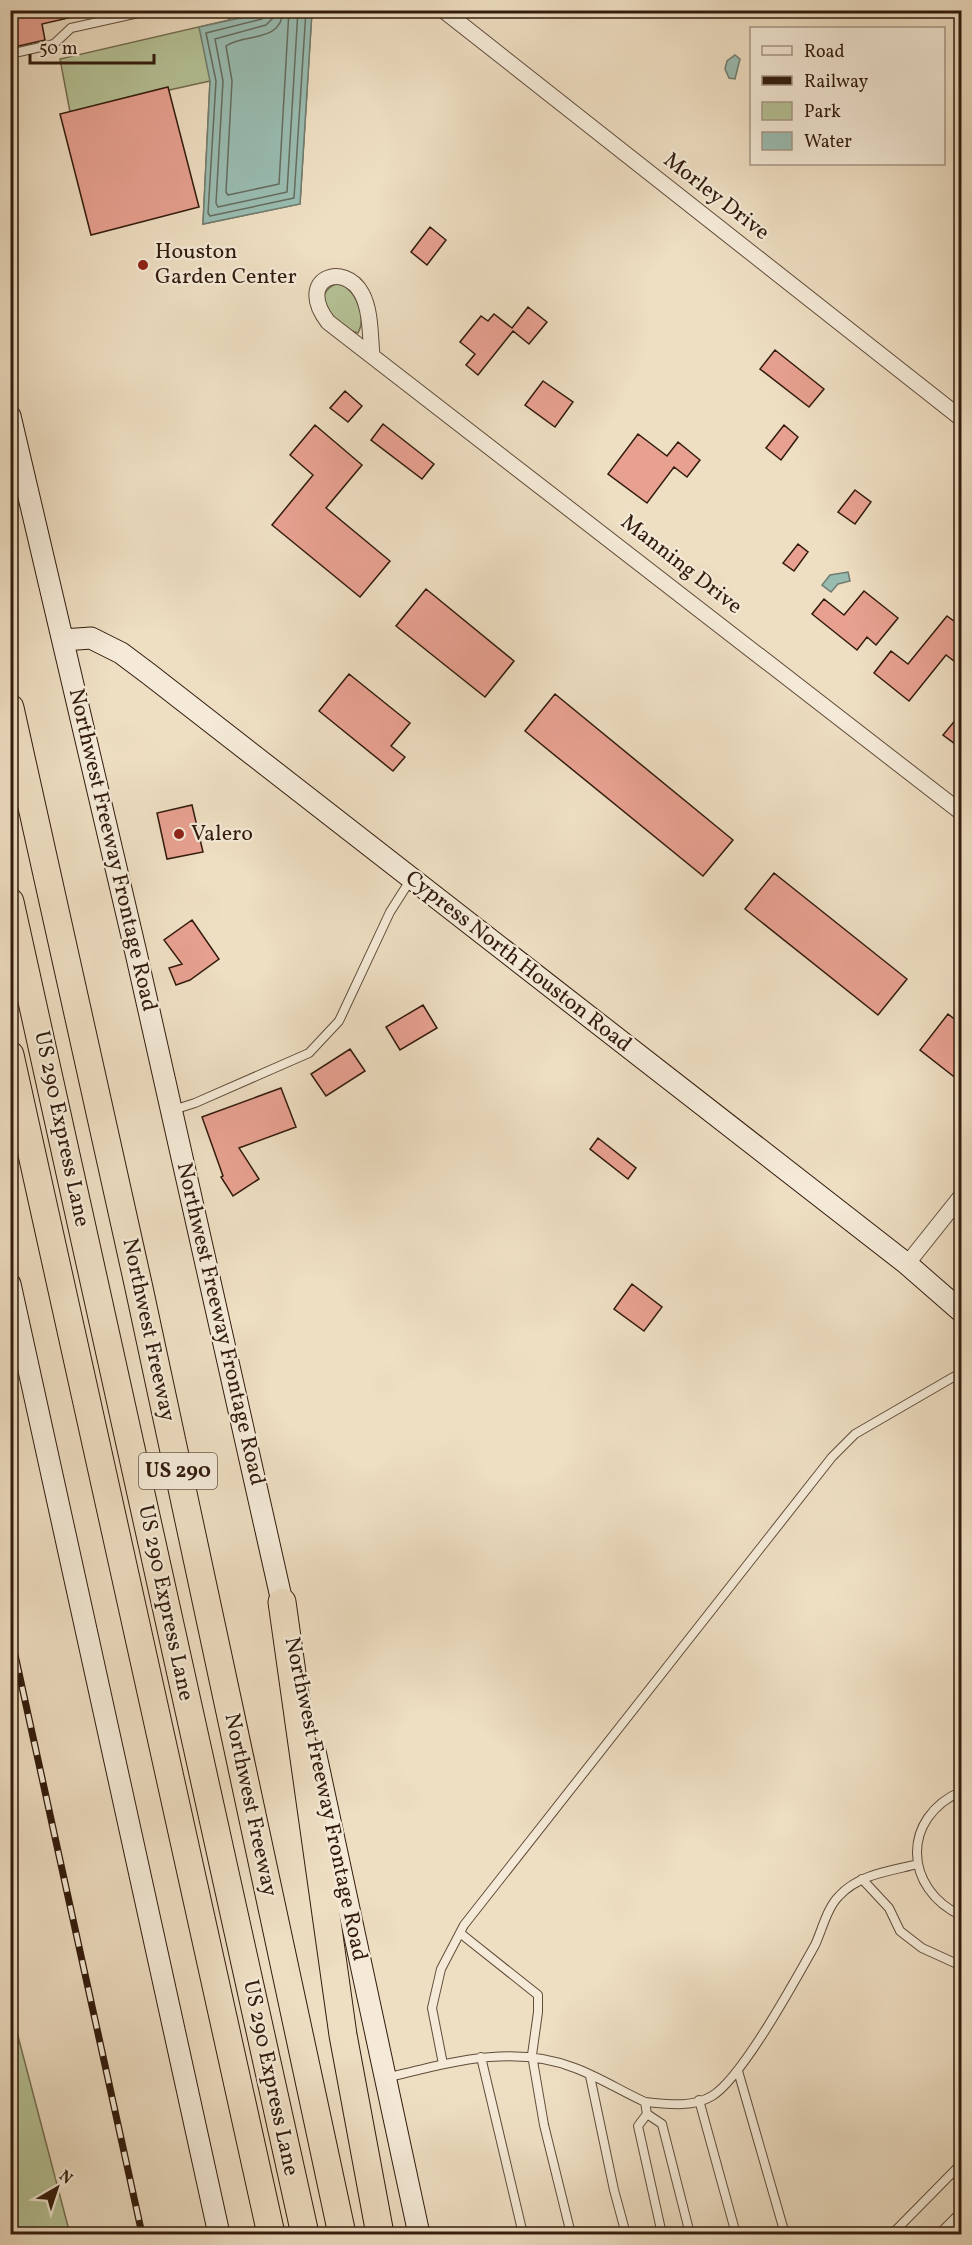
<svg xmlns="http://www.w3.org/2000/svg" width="972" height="2245" viewBox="0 0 972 2245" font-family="Vollkorn,serif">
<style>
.green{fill:#b5c296;stroke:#746e52;stroke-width:1.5}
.water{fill:#99bcb1;stroke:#707c6f;stroke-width:1.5}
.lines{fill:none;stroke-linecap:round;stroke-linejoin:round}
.shore{stroke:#666c5f;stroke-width:1.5}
.building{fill:#e8a191;stroke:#321b0d;stroke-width:1.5}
.lane-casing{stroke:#614c3a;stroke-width:10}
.street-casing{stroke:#614c3a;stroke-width:17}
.secondary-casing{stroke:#321b0d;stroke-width:23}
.highway-casing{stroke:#321b0d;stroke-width:29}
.lane{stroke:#f4ead7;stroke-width:8}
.street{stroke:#f4ead7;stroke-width:15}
.secondary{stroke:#f4ead7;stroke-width:21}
.highway{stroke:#eedec2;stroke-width:27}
.rail-casing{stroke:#321b0d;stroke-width:7}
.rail{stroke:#f4ead7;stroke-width:4.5;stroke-dasharray:14;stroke-linecap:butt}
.poi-dot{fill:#8f2418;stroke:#f4ead7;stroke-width:2}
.labels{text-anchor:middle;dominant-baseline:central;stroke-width:4.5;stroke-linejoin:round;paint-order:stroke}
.shield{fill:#f4ead7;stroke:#6c594a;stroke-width:1.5}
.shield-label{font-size:21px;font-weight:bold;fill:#321b0d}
.street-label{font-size:22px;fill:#321b0d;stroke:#f4ead7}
.poi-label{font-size:22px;fill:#321b0d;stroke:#f4ead7;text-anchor:start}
</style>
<rect width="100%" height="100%" fill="#eedec2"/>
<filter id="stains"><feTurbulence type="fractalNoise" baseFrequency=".00333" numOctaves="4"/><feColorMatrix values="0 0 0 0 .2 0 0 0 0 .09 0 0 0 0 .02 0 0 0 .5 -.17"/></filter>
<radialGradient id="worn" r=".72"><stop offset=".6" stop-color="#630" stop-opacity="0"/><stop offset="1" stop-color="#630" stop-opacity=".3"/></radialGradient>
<path class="green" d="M228,11h84l-12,193 -97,20 7,-143 -140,31 -10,-53 169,-39z
M339,283c17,7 28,33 19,50 -21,-5 -54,-39 -19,-50z
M10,2007l4,14 56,213h-59z"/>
<path class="water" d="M272,11h40l-12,193 -97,20 7,-143 -11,-54z
M735,55l5,4 -5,20 -6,-1 -4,-9 2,-8z
M848,572l2,9 -12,3 -7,8 -9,-7 8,-10z"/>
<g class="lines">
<path class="shore" d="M266,10l-4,9 -56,14 10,48 -8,132 2,3 84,-18 12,-188
M274,10l-2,9 -6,6 -51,14 8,42 -7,122 2,4 69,-15 11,-182
M283,10c-1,33 -38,23 -57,36l6,35 -6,111 2,3 51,-11 10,-174"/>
</g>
<path class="building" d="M10,10h67v6l-35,8 3,16 -35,8z
M168,87l31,120 -108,28 -31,-121z
M430,227l16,13 -19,25 -16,-13z
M528,307l19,15 -18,22 -16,-13 -35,44 -12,-10 9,-11 -15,-12 21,-26 7,5 6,-7 18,14z
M775,350l49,39 -15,18 -49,-38z
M543,381l30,21 -18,25 -30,-22z
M345,391l17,15 -14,16 -18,-14z
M383,424l51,40 -12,15 -51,-39z
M315,425l47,40 -36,43 64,53 -30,36 -88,-72 41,-50 -23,-20z
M784,425l14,12 -17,23 -15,-12z
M638,434l29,22 11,-14 22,18 -13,17 -13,-10 -27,36 -39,-29z
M855,490l16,12 -16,22 -17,-12z
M798,544l10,8 -14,19 -11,-8z
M426,589l88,72 -29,36 -89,-71z
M864,591l34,27 -22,27 -9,-8 -10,13 -45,-36 12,-15 20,16z
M947,616l15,11v40l-16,-12 -37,46 -35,-28 17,-22 17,13z
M349,674l61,49 -19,23 14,11 -12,14 -74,-60z
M555,694l178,146 -30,36 -178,-145z
M962,712v37l-19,-14z
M192,805l11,47 -36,7 -10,-46z
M774,873l133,106 -29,36 -133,-106z
M192,920l27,39 -29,21 -14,5 -7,-17 13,-4 -18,-24z
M423,1005l14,23 -37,22 -14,-23z
M948,1014l14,11v58l-42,-33z
M350,1049l15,22 -39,25 -15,-22z
M281,1088l15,39 -57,21 20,31 -26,17 -12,-19 2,-1 -21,-59z
M598,1138l38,30 -8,11 -38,-30z
M632,1284l30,23 -18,24 -30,-22z"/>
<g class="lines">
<g class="lane-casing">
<path id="lane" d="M10,54l44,-10 17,-16 81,-18
M173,1110l22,-7 114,-50 30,-32 51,-109 21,-33
M962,1791c-61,26 -59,98 0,125
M862,1879l27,29 11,23 22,17 33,15h7
M460,1933l78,62v17l-6,43 12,70 27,109
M481,2057l42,177
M443,2064l-11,-56 9,-39 23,-44 368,-468 23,-23 107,-62
M738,2071l47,163
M590,2076l24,114 12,44
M386,2078c62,-15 127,-35 189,-10 24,9 46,23 70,34l2,12 -9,12 24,108
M699,2100l37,134
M645,2102c22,2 47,6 67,-6 30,-18 84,-117 103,-151 7,-15 12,-37 24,-49 20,-22 52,-25 79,-32
M647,2114l15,10 28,110
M892,2234l70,-71"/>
</g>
<g class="street-casing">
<path id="street" d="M443,10l519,409
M372,355c-2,-19 -1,-44 -10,-61 -18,-34 -67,-15 -34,28l634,491
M907,1264l55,-69
M944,2234l18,-18"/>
</g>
<g class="secondary-casing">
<path id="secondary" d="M10,416l126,537 149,662
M63,640l28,-2 30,15 28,21 758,590 55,48
M10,1284l209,950
M315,1751l104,483"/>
</g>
<g class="highway-casing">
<path id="highway" d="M10,708l129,580 203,946
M10,902l295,1332
M10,1055l261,1179
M282,1602l61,433 37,199"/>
</g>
<use href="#lane" class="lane"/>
<use href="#street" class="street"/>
<use href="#secondary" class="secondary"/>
<use href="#highway" class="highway"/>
<g class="rail-casing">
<path id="rail" d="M10,1632l132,602"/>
</g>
<use href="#rail" class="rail"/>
</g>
<g class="poi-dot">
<circle cx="143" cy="265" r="6"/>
<circle cx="179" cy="834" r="6"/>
</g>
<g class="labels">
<rect class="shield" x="139" y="1453" width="78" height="36" rx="4.5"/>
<g class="shield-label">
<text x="178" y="1471">US 290</text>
</g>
<g class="street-label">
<text transform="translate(716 197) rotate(38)">Morley Drive</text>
<text transform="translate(681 565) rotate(38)">Manning Drive</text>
<text transform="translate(112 850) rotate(77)">Northwest Freeway Frontage Road</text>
<text transform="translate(518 962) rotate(38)">Cypress North Houston Road</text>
<text transform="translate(61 1129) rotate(78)">US 290 Express Lane</text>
<text transform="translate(220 1324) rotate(77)">Northwest Freeway Frontage Road</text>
<text transform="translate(148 1330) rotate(78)">Northwest Freeway</text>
<text transform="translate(165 1603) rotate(78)">US 290 Express Lane</text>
<text transform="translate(325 1799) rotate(78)">Northwest Freeway Frontage Road</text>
<text transform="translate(250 1805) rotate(78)">Northwest Freeway</text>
<text transform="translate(270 2078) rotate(78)">US 290 Express Lane</text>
</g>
<g class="poi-label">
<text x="155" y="252">Houston<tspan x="155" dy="25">Garden Center</tspan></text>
<text x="191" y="834">Valero</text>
</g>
</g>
<rect width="972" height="2245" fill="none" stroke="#eedec2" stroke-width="36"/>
<rect x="12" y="12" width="948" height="2221" fill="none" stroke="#321b0d" stroke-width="3"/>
<rect x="18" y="18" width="936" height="2209" fill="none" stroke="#321b0d" stroke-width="1.5"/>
<rect x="750" y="27" width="195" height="138" fill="#f4ead7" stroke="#a69786" stroke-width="1.5"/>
<rect x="762" y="46" width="30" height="9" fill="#f4ead7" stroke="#a69786" stroke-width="1.5"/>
<text x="804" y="57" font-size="18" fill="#321b0d">Road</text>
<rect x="762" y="76" width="30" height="9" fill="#321b0d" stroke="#a69786" stroke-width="1.5"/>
<text x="804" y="87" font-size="18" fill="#321b0d">Railway</text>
<rect x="762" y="102" width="30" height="18" fill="#b5c296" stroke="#a69786" stroke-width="1.5"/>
<text x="804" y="117" font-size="18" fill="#321b0d">Park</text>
<rect x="762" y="132" width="30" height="18" fill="#99bcb1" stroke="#a69786" stroke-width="1.5"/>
<text x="804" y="147" font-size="18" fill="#321b0d">Water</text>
<g transform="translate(57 2188) rotate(39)" stroke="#f4ead7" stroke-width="4.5" paint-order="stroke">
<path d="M0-4.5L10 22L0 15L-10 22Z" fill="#321b0d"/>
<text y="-9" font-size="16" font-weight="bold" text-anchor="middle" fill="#321b0d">N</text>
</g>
<path d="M30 54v9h124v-9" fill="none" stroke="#321b0d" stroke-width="3"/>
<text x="39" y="54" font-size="18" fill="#321b0d" stroke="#f4ead7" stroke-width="4.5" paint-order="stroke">50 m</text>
<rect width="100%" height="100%" filter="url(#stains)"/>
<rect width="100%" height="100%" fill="url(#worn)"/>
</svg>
